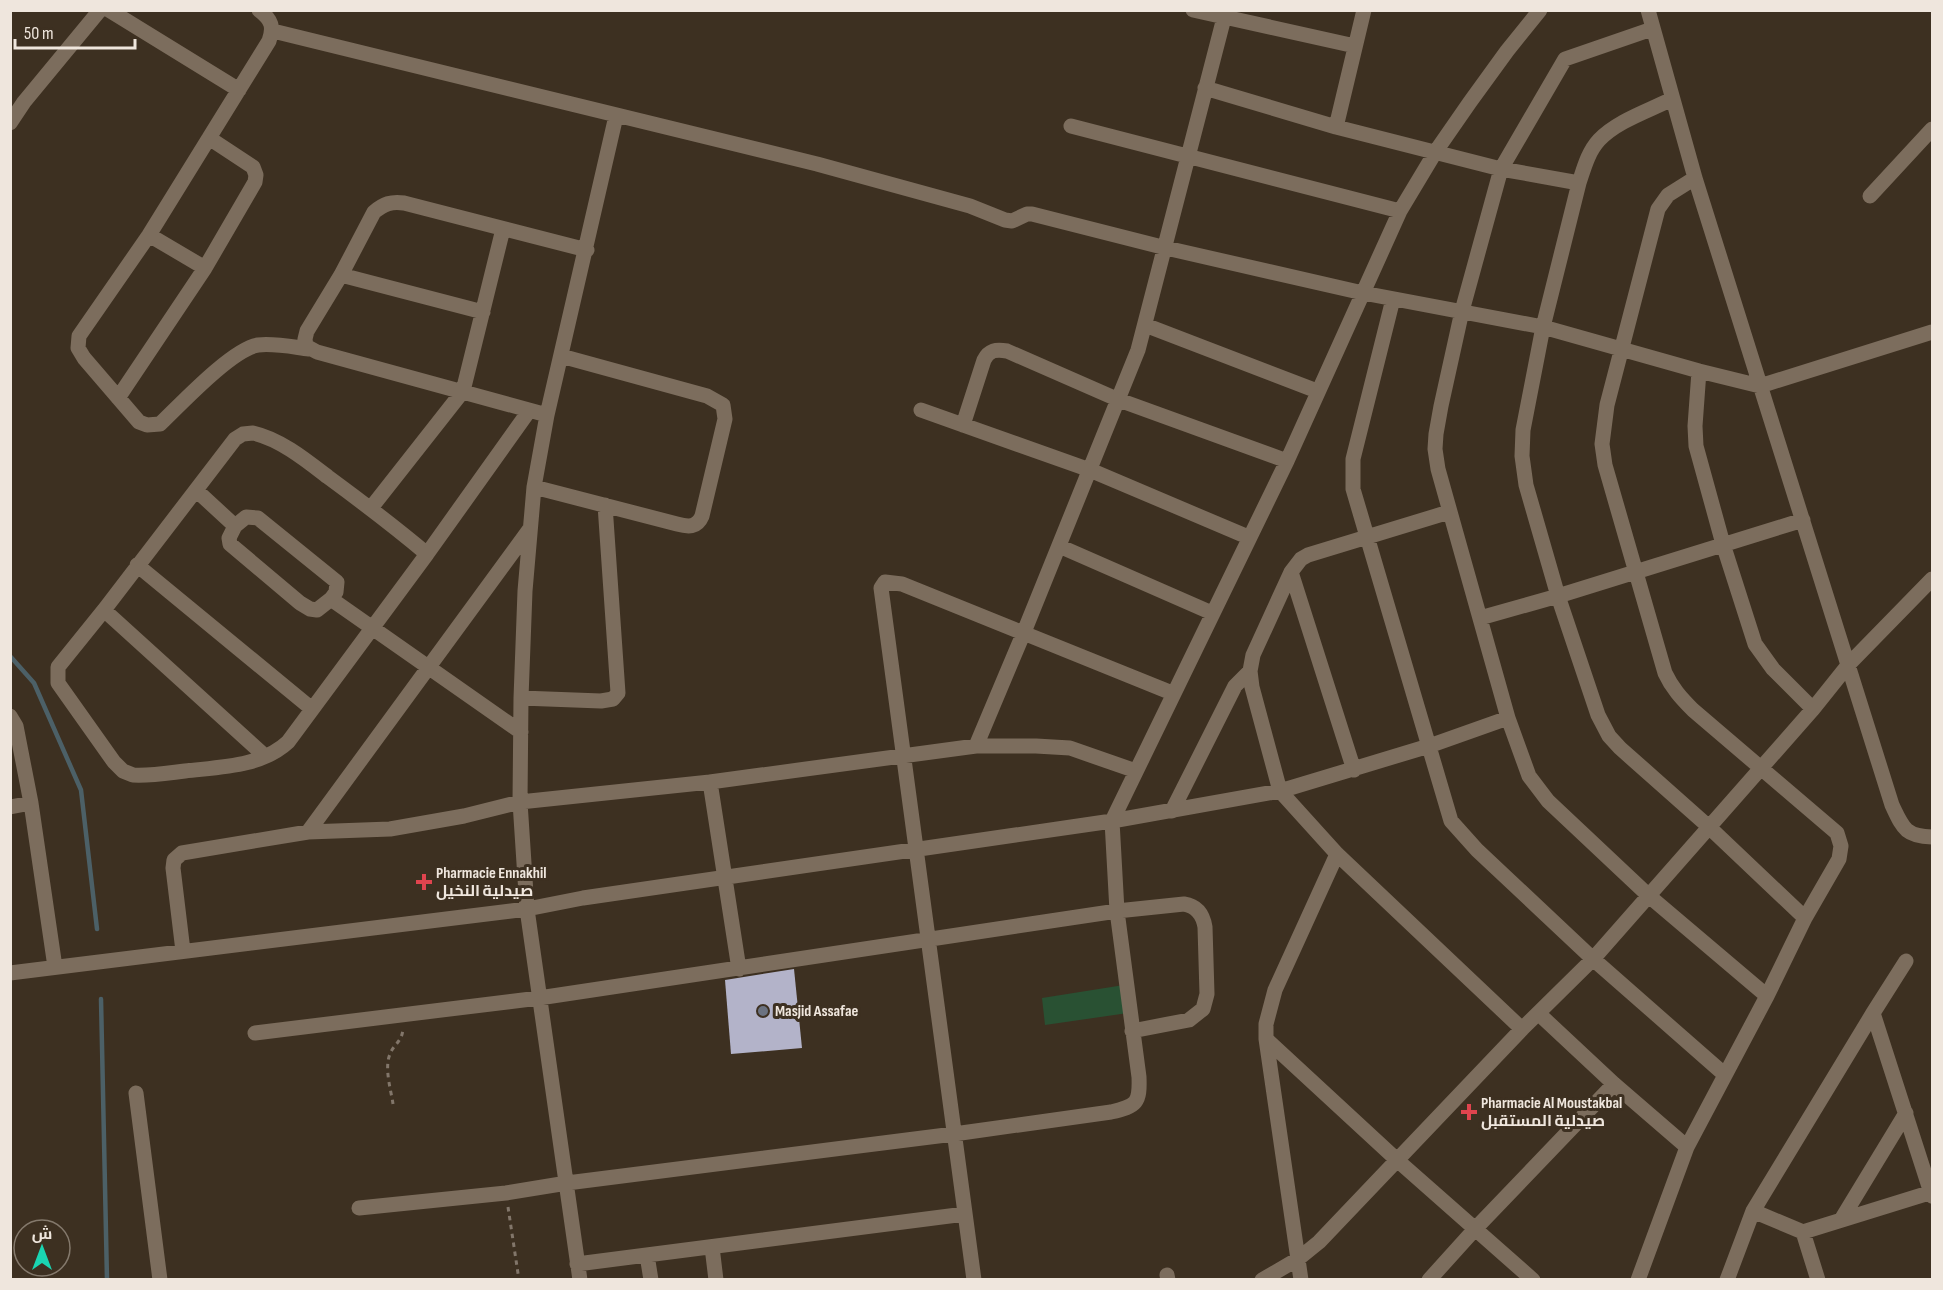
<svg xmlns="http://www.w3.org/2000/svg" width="1943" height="1290" viewBox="0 0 1943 1290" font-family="'Sofia Sans Condensed',Cairo,sans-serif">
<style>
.green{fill:#295133}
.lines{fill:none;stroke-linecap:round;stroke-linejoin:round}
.stream{stroke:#4c6067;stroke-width:4.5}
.building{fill:#b3b3c9}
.path{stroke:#82766a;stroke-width:3;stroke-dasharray:4.5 4.5;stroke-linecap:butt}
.minor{stroke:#7c6d5d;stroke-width:15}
.health-dot{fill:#e0444e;stroke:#3d3021;stroke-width:2}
.worship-dot{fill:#6b7280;stroke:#3d3021;stroke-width:2}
.labels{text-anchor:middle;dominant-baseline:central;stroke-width:6;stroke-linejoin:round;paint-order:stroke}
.poi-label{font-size:16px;font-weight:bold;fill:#efe6dd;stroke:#3d3021;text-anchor:start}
</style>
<rect width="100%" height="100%" fill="#3d3021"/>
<path class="green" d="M1124,985l4,28 -83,12 -3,-27z"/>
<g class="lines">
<path class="stream" d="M10,656l24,27 47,107 16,139
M101,999l6,281"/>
</g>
<path class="building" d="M794,969l8,79 -71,6 -6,-74z"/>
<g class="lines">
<path class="path" d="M393,1104c-2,-14 -9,-36 -3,-50 3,-9 12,-12 13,-25
M508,1207l11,73
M558,1280l8,-1"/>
<path class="minor" d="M109,10l130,80
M259,10c13,10 15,17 10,31l-120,194 -70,101 -1,12 6,10 55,64 8,3 13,-1c20,-19 72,-75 98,-79 16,-2 35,2 51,4
M1193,10l162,36
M1648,10l47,168 197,627c11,23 13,31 40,32
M1652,29l-87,30 -64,110 -39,142 -21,95 -5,28 -1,15 3,20 70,249 21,58 19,25 101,95 118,100
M273,31l544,133 153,42 35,14 7,1 15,-7h5l134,34 197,45 180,34 156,44 61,15 172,-54
M1205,88l131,39 165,42 78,14 -36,144 -20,103 -1,26 4,29 32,111 40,119 11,21 11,12 89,79 96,91
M10,123l14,-21 76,-92
M1071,126l329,85
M1336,127l28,-117
M1579,183c5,-15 9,-31 20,-43 18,-19 49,-29 73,-41
M1870,196l62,-67
M149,235l56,33
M341,275l142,37
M1393,299l-40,160v30l98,332 26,29 116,109 131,115
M1145,325l172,66
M1699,371l-4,55 1,20 27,98 32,100 18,25 40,40
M118,398l87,-130 50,-86 1,-7 -3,-8 -44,-29
M921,410l169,60 158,67
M547,415l-230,-63 -11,-6 -1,-7 2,-8 34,-56 33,-63c10,-8 17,-11 30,-9l183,47
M963,425l21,-65c5,-10 12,-11 23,-9l112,49 168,61
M253,433c27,6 53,27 75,44 34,25 67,50 99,77l-139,188c-27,25 -69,25 -103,29 -17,2 -34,5 -52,4l-10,-4 -9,-9 -56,-79v-16l46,-57 131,-171 8,-5z
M534,487l143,37c11,3 20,4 25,-8l23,-97 -2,-14 -16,-9 -146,-40
M196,490l39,36 -6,12 1,6 70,59 10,6 7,1 14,-11 190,133
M371,508l92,-117 40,-162
M1449,512l-141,43 -7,4 -10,13 -38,83 -3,16 2,16 28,104 57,63 185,175
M235,526l11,-9 12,1 79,64 -1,10 -5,7
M1059,546l153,67
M427,554l102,-143
M137,565l175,144
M1291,572l63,198
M104,610l161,146
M1480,618l78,-22 245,-76
M521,698l80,3 12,-2 5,-6 -13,-188
M10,716l6,10 15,77 24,164
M976,746l48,-114 114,-282 88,-340
M10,807l21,-4
M1172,811l63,-125 15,-15
M308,832l221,-302
M183,951l-10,-83 1,-8 8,-7 126,-21 82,-3 74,-13 56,-14 190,-20
M739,969l-29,-187 266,-36h60l34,2 66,23
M10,973l517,-64 56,-11 529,-77 168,-30 149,-45 79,-28
M1538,1013l76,71 73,63
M1873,1013l59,183
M255,1033l284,-35 578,-87 67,-7c13,2 19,11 21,23l2,67 -4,15 -14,11 -57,11
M1266,1039l131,121 136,120
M136,1093l24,187
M359,1208l147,-15 61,-10 387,-49 157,-22c26,-6 29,-9 28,-35l-22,-166 -5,-90 175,-360 113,-250 36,-60 34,-49 37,-51 33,-41
M1753,1211l50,21 15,48
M1841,1220l65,-107
M1803,1232l129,-40
M712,1247l4,33
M647,1255l4,25
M577,1264l388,-50
M1167,1275l1,5
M580,1280l-53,-371 -7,-107 1,-104 4,-107 9,-104 13,-72 69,-299
M974,1280l-93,-692 4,-6 17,2 270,109
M1262,1280l36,-21 21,-17 203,-213 71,-70 220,-250 36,-45 83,-85
M1301,1280l-35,-241v-15l9,-34 62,-136
M1429,1280l46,-51 139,-145
M1638,1280l49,-133 80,-151 38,-78 34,-59 2,-13 -4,-13 -144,-123c-12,-12 -21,-22 -28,-37l-60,-208 -3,-21 5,-39 51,-196 10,-14 27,-17
M1727,1280l26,-69 120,-198 33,-52"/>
</g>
<g class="health-dot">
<path d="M421 873h6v6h6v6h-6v6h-6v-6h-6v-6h6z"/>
<path d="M1466 1103h6v6h6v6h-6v6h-6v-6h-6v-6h6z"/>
</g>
<circle class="worship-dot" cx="763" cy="1011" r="6"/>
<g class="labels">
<g class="poi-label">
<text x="436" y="873">Pharmacie Ennakhil<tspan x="436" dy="18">صيدلية النخيل</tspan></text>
<text x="775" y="1011">Masjid Assafae</text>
<text x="1481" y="1103">Pharmacie Al Moustakbal<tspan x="1481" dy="18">صيدلية المستقبل</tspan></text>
</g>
</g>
<rect width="1943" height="1290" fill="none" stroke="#efe6dd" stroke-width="24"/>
<g transform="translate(42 1248)"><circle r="28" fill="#3d3021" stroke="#84796c" stroke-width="1.5"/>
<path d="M0-4.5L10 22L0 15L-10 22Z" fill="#1ad5b2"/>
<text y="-9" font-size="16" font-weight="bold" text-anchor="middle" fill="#efe6dd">ش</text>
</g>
<path d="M15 39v9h120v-9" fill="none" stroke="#efe6dd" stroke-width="3"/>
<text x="24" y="39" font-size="18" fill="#efe6dd" stroke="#3d3021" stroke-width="4.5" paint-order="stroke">50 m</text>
</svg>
